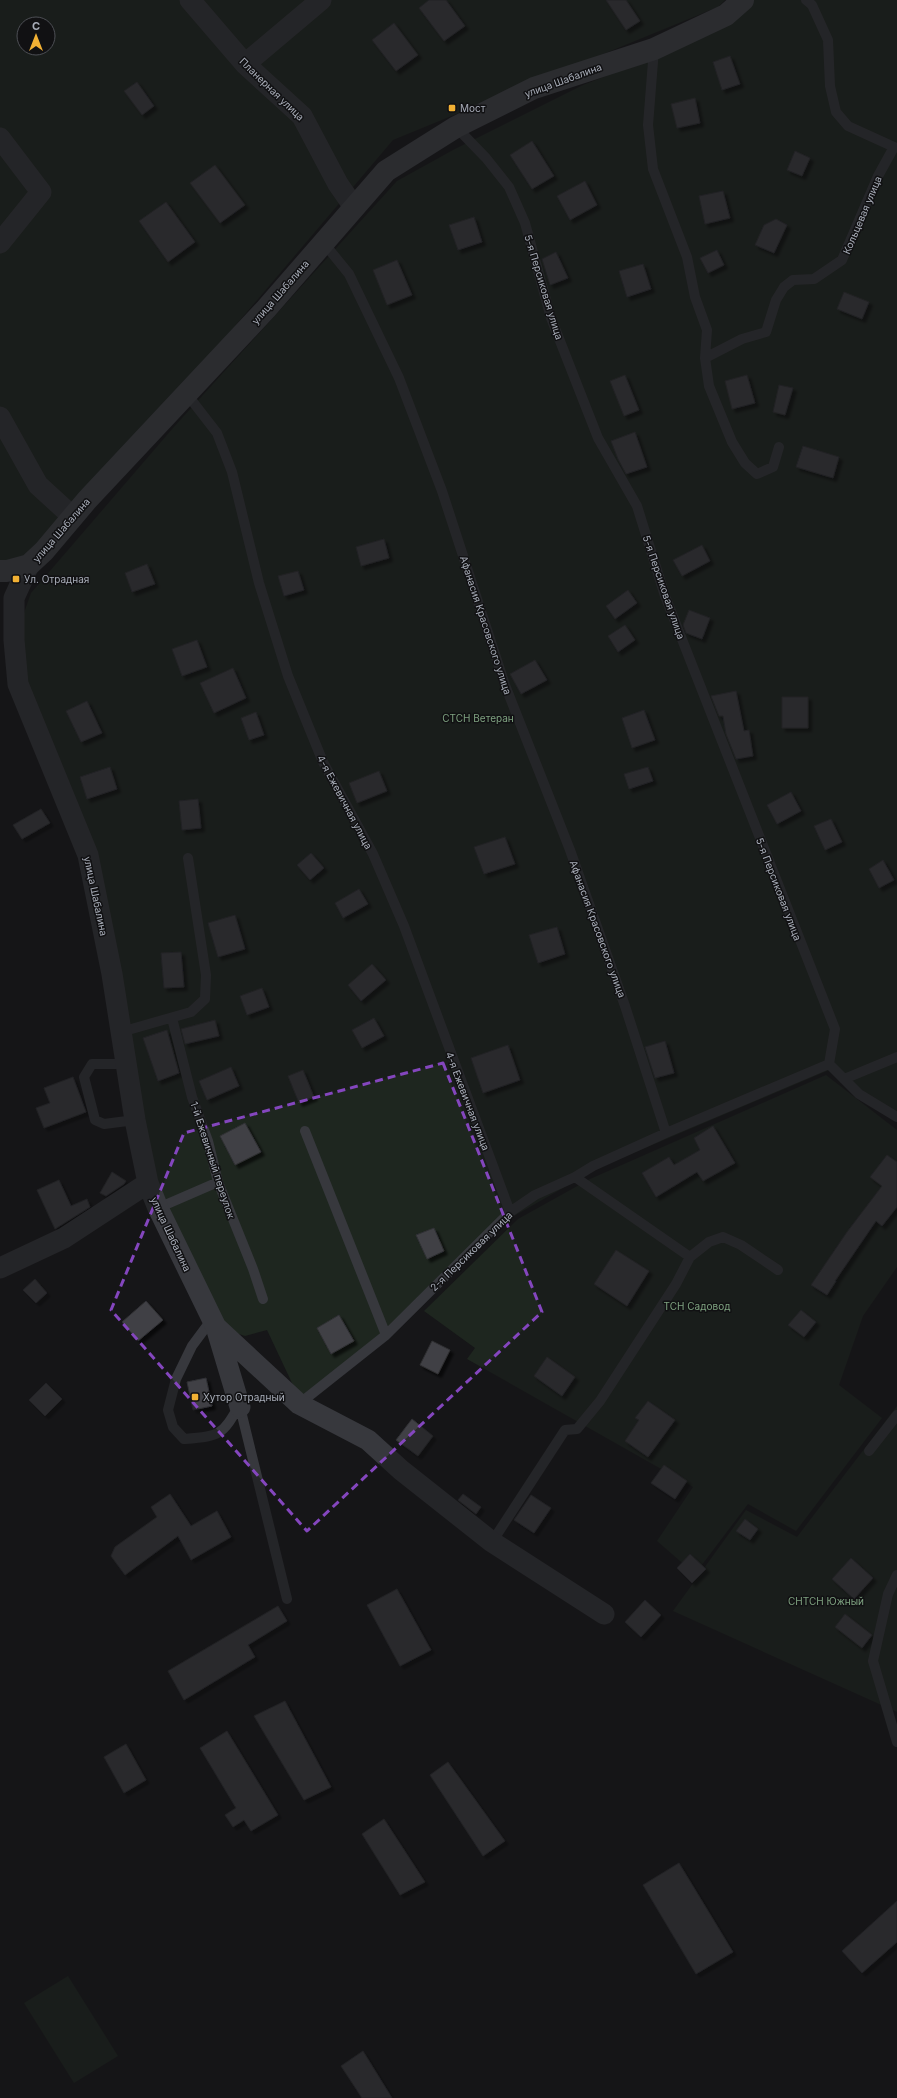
<svg xmlns="http://www.w3.org/2000/svg" width="897" height="2098" viewBox="0 0 897 2098" font-family="Inter,sans-serif">
<style>
.green{fill:#1e261f;fill-rule:evenodd}
.building{fill:#404145;stroke:#303034;filter:url(#shadow)}
.lines{fill:none;stroke-linecap:round;stroke-linejoin:round}
.lane{stroke:#37383d;stroke-width:10}
.street{stroke:#37383d;stroke-width:21}
.secondary{stroke:#45474d;stroke-width:22}
.marked{fill:none;stroke:#8446be;stroke-width:3;stroke-dasharray:8 5;stroke-linejoin:round}
.poi-dot{fill:#f2b134;stroke:#111113;stroke-width:1.5}
.labels{text-anchor:middle;dominant-baseline:central;stroke-width:3;stroke-linejoin:round;paint-order:stroke}
.street-label{font-size:10px;fill:#a8adb8;stroke:#111113}
.poi-label{font-size:10px;fill:#a8adb8;stroke:#111113;text-anchor:start}
.park-label{font-size:10px;fill:#7fa381;stroke:#111113}
</style>
<defs>
<filter id="shadow"><feDropShadow dx="3.5" dy="3.5" stdDeviation="1" flood-color="#0009"/></filter>
</defs>
<rect width="100%" height="100%" fill="#161618"/>
<path class="green" d="M0,0h725l-7,7 -325,133 -349,411 -44,17zM24,24h24v24h-24z
M731,0h166v1122l-68,-52 -231,98 -84,48 -120,112 -94,72 -33,-70 -22,6 -33,-11 -40,-82 -88,-383 -71,-216 18,-51 142,-165 224,-247 56,-31 130,-65 75,-29z
M826,1075l71,55v137l-34,49 -24,69 43,33 -86,113 -48,-27 -53,70 -38,-33 36,-54 -226,-128 8,-11 -51,-37 94,-92 72,-40z
M897,1406v306l-224,-101 73,-101 51,27z
M68,1976l50,80 -44,27 -50,-80z"/>
<path class="building" d="M429,0h17l19,26 -21,15 -25,-33z
M606,0h20l14,21 -14,9z
M394,23l24,32 -22,16 -24,-31z
M730,56l10,28 -18,6 -9,-28z
M137,82l17,24 -12,9 -18,-24z
M695,98l5,25 -23,5 -6,-24z
M532,141l22,35 -22,13 -22,-34z
M795,151l15,7 -8,18 -15,-6z
M215,165l30,40 -25,18 -30,-40z
M585,181l12,24 -27,15 -13,-24z
M723,191l7,27 -25,6 -6,-28z
M166,202l29,40 -27,20 -29,-41z
M474,217l8,25 -24,8 -9,-25z
M776,219l11,6 -13,28 -19,-8 9,-20z
M717,250l7,15 -16,8 -8,-15z
M556,252l12,26 -18,7 -8,-26z
M397,260l15,35 -25,10 -14,-35z
M643,264l8,25 -24,8 -8,-26z
M844,292l25,10 -7,17 -25,-10z
M625,375l14,35 -15,6 -14,-35z
M747,375l8,28 -23,6 -7,-28z
M779,385l14,3 -8,27 -12,-3z
M635,432l12,35 -21,7 -8,-15 -7,-18z
M803,446l36,11 -6,21 -37,-11z
M384,539l5,19 -28,8 -5,-19z
M702,545l8,16 -28,15 -9,-16z
M147,564l8,20 -23,8 -7,-19z
M298,571l6,19 -20,6 -6,-20z
M628,590l9,13 -22,16 -9,-13z
M689,610l21,8 -8,21 -16,-6 -3,-8z
M625,625l10,15 -17,12 -10,-16z
M197,640l10,27 -25,9 -10,-27z
M535,660l12,20 -26,14 -11,-20z
M233,668l13,30 -32,15 -14,-30z
M736,691l8,40 5,-1 4,26 -17,3 -10,-25 -3,-18h-4l-8,-20z
M782,697h26v31h-26z
M87,701l15,32 -21,9 -15,-31z
M644,710l11,30 -23,8 -10,-30z
M256,712l8,23 -15,5 -8,-22z
M110,767l7,22 -30,10 -7,-22z
M648,767l5,14 -24,8 -5,-15z
M379,771l8,20 -30,12 -8,-20z
M791,792l10,19 -24,13 -10,-19z
M198,799l3,29 -19,2 -3,-29z
M41,809l9,14 -28,16 -9,-14z
M831,819l11,23 -17,8 -11,-24z
M505,837l10,27 -31,10 -10,-27z
M311,853l13,15 -14,12 -13,-15z
M883,860l11,20 -15,8 -10,-19z
M359,889l9,15 -25,14 -8,-15z
M235,915l10,34 -27,8 -10,-34z
M557,927l8,27 -27,9 -9,-28z
M181,952l3,35 -20,1 -3,-35z
M372,964l14,16 -25,21 -13,-16z
M262,988l7,19 -22,8 -7,-19z
M374,1018l10,18 -22,12 -10,-18z
M215,1020l4,16 -34,8 -4,-15z
M167,1030l12,43 -21,8 -15,-43z
M665,1041l9,32 -19,5 -10,-31z
M508,1045l12,35 -37,13 -12,-35z
M231,1067l8,19 -32,14 -8,-19z
M303,1070l11,27 -15,6 -11,-27z
M73,1077l13,35 -42,16 -8,-20 14,-5 -6,-15z
M245,1123l16,29 -26,13 -15,-29z
M713,1126l22,37 -32,18 -6,-9 -41,25 -14,-24 27,-16 5,8 26,-15 -6,-12z
M887,1155l10,7v45l-15,19 -6,-5 -41,60h1l-9,14 -16,-10 36,-53 35,-46 -12,-9z
M112,1172l14,9 -2,3 -18,12 -6,-3z
M59,1180l12,26 16,-7 3,8 -35,22 -18,-39z
M434,1228l10,23 -17,8 -11,-24z
M616,1250l33,21 -22,35 -33,-22z
M35,1279l12,14 -11,10 -13,-13z
M146,1301l17,19 -25,21 -16,-19z
M801,1310l15,12 -12,15 -16,-12z
M339,1315l15,26 -23,13 -14,-26z
M432,1341l18,9 -12,24 -18,-9z
M547,1357l28,20 -13,19 -28,-20z
M206,1378l6,28 -19,4 -6,-28z
M46,1383l16,16 -17,17 -16,-16z
M648,1401l27,19 -27,37 -23,-16 14,-21 -4,-2z
M412,1419l21,17 -15,20 -22,-16z
M664,1465l23,16 -12,18 -24,-16z
M170,1494l21,32 26,-15 14,26 -40,23 -13,-24 -53,39 -14,-19 4,-9 42,-30 -6,-10z
M463,1494l18,13 -5,7 -18,-14z
M531,1495l20,13 -17,25 -20,-13z
M745,1519l13,10 -8,11 -14,-9z
M690,1554l16,15 -14,14 -15,-15z
M851,1558l22,20 -19,21 -22,-20z
M397,1589l34,61 -31,16 -33,-61z
M645,1600l16,15 -20,22 -16,-15z
M278,1606l9,15 -39,24 7,12 -71,43 -16,-29z
M845,1614l27,21 -10,13 -27,-21z
M285,1701l46,86 -27,13 -50,-84z
M227,1731l51,84 -27,16 -7,-11 -11,7 -8,-12 11,-7 -36,-60z
M126,1744l20,36 -22,13 -20,-36z
M448,1762l57,79 -22,15 -53,-81z
M384,1819l41,63 -25,13 -38,-61z
M679,1863l54,89 -37,22 -53,-89z
M897,1901v41l-35,31 -20,-22z
M363,2051l29,47h-30l-21,-32z"/>
<g class="lines">
<path class="lane" d="M654,49l-6,76 5,44 34,88 8,40 12,33 -2,28 37,-19 24,-7 10,-32 8,-13 9,-7 21,-1 28,-19 36,-84 16,-29 -46,-21 -12,-14 -6,-26 -2,-46 -16,-35 -6,-5
M456,127l30,31 23,29 16,36 26,95 27,69 20,51 39,68 28,90 170,433 -6,35
M323,242l26,32 50,104 43,113 63,194 65,165 55,156 41,127
M705,358l4,28 23,56 13,21 12,11 16,-7 6,-20
M186,393l31,40 15,39 27,111 29,93 35,86 50,92 31,72 106,286
M172,1018l20,79 16,44 10,41 35,87 10,30
M121,1032l70,-20 14,-13 1,-24 -18,-117
M125,1064h-33l-8,13 11,43 9,4 31,-4
M829,1064l30,30 38,23
M844,1079l53,-22
M305,1131l81,204
M575,1177l115,80 19,-15 14,-5 18,8 37,25
M158,1208l60,-26
M212,1319l-20,27 -16,33 -8,31 5,17 11,12c36,-3 38,-3 56,-35
M299,1404l87,-69 124,-123 25,-17 40,-18 18,-11 73,-33 163,-69
M240,1407l47,192
M869,1451l28,-36
M492,1542l73,-112 12,-1 23,-28 76,-117 14,-27
M897,1575l-9,19 -15,67 24,81"/>
<path class="street" d="M190,0l55,64 57,52 36,68 16,23
M245,64l76,-64
M0,138l41,54 -41,51
M0,417l38,68 35,32
M29,565l-15,33v42l4,44 70,171 24,119 23,146 13,63 10,25 58,119 24,80
M0,1268l64,-30 84,-55
M216,1327l83,77 69,36 33,30 91,72 112,72"/>
<path class="secondary" d="M0,571h7l22,-6 15,-14 43,-51 179,-191 120,-138 70,-44 78,-39 120,-39 72,-34 17,-15"/>
</g>
<path d="M0 0H897V2098H0ZM443,1063l99,249 -235,219 -196,-221 73,-177z" fill="#161618" fill-opacity=".55" fill-rule="evenodd"/>
<path class="marked" d="M443,1063l99,249 -235,219 -196,-221 73,-177z"/>
<g class="poi-dot">
<rect x="448" y="104" width="8" height="8" rx="2"/>
<rect x="12" y="575" width="8" height="8" rx="2"/>
<rect x="191" y="1393" width="8" height="8" rx="2"/>
</g>
<g class="labels">
<g class="street-label">
<text transform="translate(563 80) rotate(-20)">улица Шабалина</text>
<text transform="translate(272 89) rotate(44)">Планерная улица</text>
<text transform="translate(862 215) rotate(-67)">Кольцевая улица</text>
<text transform="translate(544 287) rotate(73)">5-я Персиковая улица</text>
<text transform="translate(280 292) rotate(-49)">улица Шабалина</text>
<text transform="translate(61 530) rotate(-49)">улица Шабалина</text>
<text transform="translate(664 587) rotate(71)">5-я Персиковая улица</text>
<text transform="translate(486 625) rotate(72)">Афанасия Красовского улица</text>
<text transform="translate(345 802) rotate(62)">4-я Ежевичная улица</text>
<text transform="translate(779 889) rotate(69)">5-я Персиковая улица</text>
<text transform="translate(96 896) rotate(78)">улица Шабалина</text>
<text transform="translate(598 929) rotate(70)">Афанасия Красовского улица</text>
<text transform="translate(468 1101) rotate(69)">4-я Ежевичная улица</text>
<text transform="translate(213 1160) rotate(72)">1-й Ежевичный переулок</text>
<text transform="translate(171 1234) rotate(65)">улица Шабалина</text>
<text transform="translate(471 1251) rotate(-44)">2-я Персиковая улица</text>
</g>
<g class="poi-label">
<text x="460" y="108">Мост</text>
<text x="24" y="579">Ул. Отрадная</text>
<text x="203" y="1397">Хутор Отрадный</text>
</g>
<g class="park-label">
<text x="478" y="718">СТСН Ветеран</text>
<text x="697" y="1306">ТСН Садовод</text>
<text x="826" y="1601">СНТСН Южный</text>
</g>
</g>
<g transform="translate(36 36)"><circle r="19" fill="#111113" stroke="#4d4f55"/>
<path d="M0-3L7 15L0 10L-7 15Z" fill="#f2b134"/>
<text y="-6" font-size="11" font-weight="bold" text-anchor="middle" fill="#a8adb8">С</text>
</g>
</svg>
